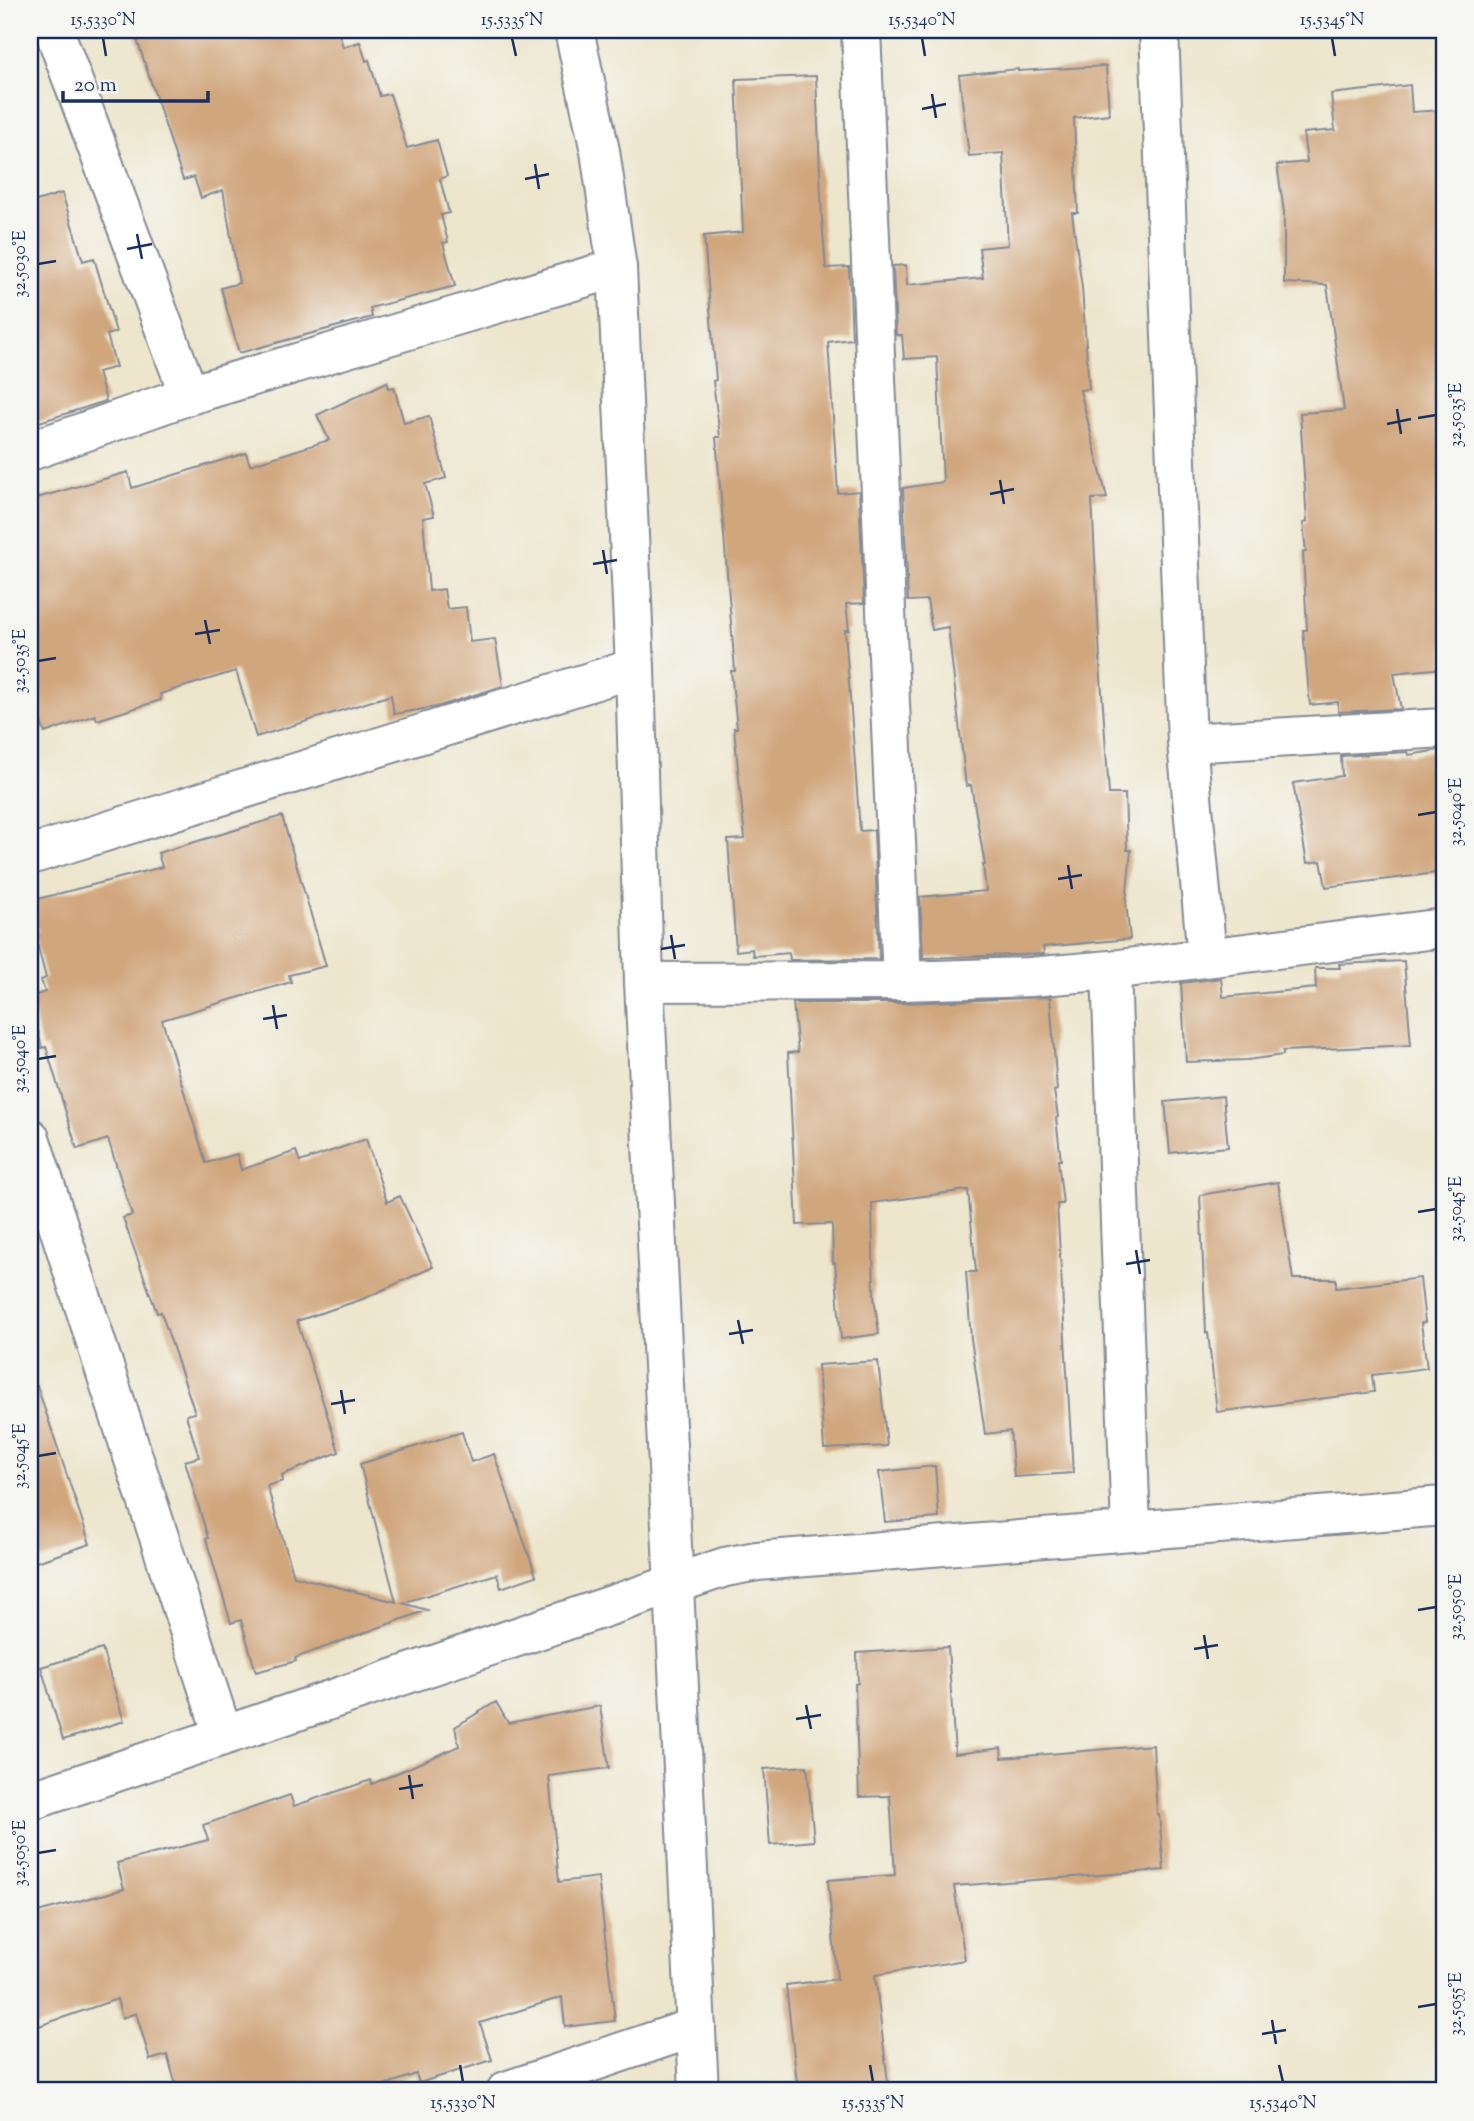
<svg xmlns="http://www.w3.org/2000/svg" width="1474" height="2121" viewBox="0 0 1474 2121" font-family="'Sorts Mill Goudy',serif">
<style>
.building{fill:#d0a67d}
.lines{fill:none;stroke-linecap:round;stroke-linejoin:round}
.street-casing{stroke:#848a96;stroke-width:42}
.secondary-casing{stroke:#848a96;stroke-width:42}
.street{stroke:#fff;stroke-width:38}
.secondary{stroke:#fff;stroke-width:38}
.ticks{fill:none;stroke:#1b2f5e;stroke-width:2.5}
.neatline{fill:none;stroke:#1b2f5e;stroke-width:2.5}
.ticks-label{font-size:18px;text-anchor:middle;fill:#1b2f5e}
</style>
<rect width="100%" height="100%" fill="#f6f6f2"/>
<filter id="ink" filterUnits="userSpaceOnUse"><feTurbulence type="fractalNoise" baseFrequency=".0143" numOctaves="2"/><feDisplacementMap in="SourceGraphic" scale="14" xChannelSelector="R" yChannelSelector="G"/><feConvolveMatrix kernelMatrix="1 2 1 2 8 2 1 2 1" color-interpolation-filters="sRGB"/></filter>
<filter id="wash" filterUnits="userSpaceOnUse"><feTurbulence type="fractalNoise" baseFrequency=".00686" numOctaves="4" result="noise"/><feDisplacementMap in="SourceGraphic" scale="28" xChannelSelector="R" yChannelSelector="G"/><feGaussianBlur stdDeviation="1.57" result="paint"/><feColorMatrix in="noise" values="0 0 0 0 0 0 0 0 0 0 0 0 0 0 0 0 0 1.4 0 .05"/><feComposite in="paint" operator="in"/></filter>
<g filter="url(#wash)">
<rect width="100%" height="100%" fill="#ede6cd"/>
<g id="blocks">
<path class="building" d="M134,30h204l5,17 17,-5 6,19 3,-1 11,36 10,-2 17,54 30,-8 10,36 -7,3 9,34 -8,2 7,27 -5,1 12,43 -85,22 2,9 -133,36 -18,-65 18,-5 -16,-93 -22,8 -7,-21 -11,3z
M1106,66l3,48 -35,4 4,95h-6l10,75 7,101 -9,1 27,108 -15,1 9,179 8,116h16l2,56h4l-5,53 4,36 -87,8 1,7 -121,4 -3,-61 66,-6 -3,-26h2l-14,-80 -5,1 -18,-159 -16,3 -5,-30 -19,1 -5,-113 40,-6 -6,-125 -33,2 -2,-24h-6l-3,-69 13,-1 1,20 76,-7 -4,-30 29,-3 -5,-92 -34,3 -10,-81 59,-6v2z
M816,76l6,144 4,48 23,-1 3,72 -24,3 10,151 21,-2 5,112 -18,1 3,26h-4l15,201 14,-1 5,129 -89,1 -1,-7 -36,3 -1,-7 -16,2 -8,-111 17,-1 -11,-111h3l-6,-57h4l-19,-234h4l-7,-56 3,-1 -12,-144 39,-4 -7,-153z
M1410,85l2,27 32,-2v558l-50,5 7,36 -63,3v-10l-28,3 -7,-75h4l-4,-78h3l-3,-29 4,-1 -7,-109 44,-3 -17,-125 -43,-2v-71l-7,-47 30,-3 -4,-29 32,-3 -4,-36z
M62,193l21,68 11,-3 22,74 -9,3 9,32 -18,5 8,29 -76,24v-222z
M387,382l2,6 5,-1 10,36 25,-7 17,62 -21,6 9,32 -11,2 6,73 15,-2 3,20 19,-2 4,35 25,-3 8,47 -67,21 -42,7 -3,-19 -135,42 -20,-66 -76,23 1,6 -64,20 -2,-5 -50,18 -15,-40v-193l98,-28 4,16 114,-35 4,12 79,-25 -12,-25z
M1440,750l4,30v92l-118,15 -5,-26 -14,2 -14,-80 49,-7 -1,-20 67,-4 1,3z
M282,816l44,150 -37,9 2,7 -129,38 44,143 31,-9 4,16 55,-19 4,11 66,-23 21,63 13,-6 33,71 -70,32 -66,22 42,131 -57,23 1,6 -16,5 27,90 102,26 -36,-138 102,-32 9,30 23,-8 42,122 -35,12 -4,-14 -95,29 25,7 -132,48 1,3 -40,11 -15,-52 -10,3 -25,-84 2,-1 -23,-77 14,-4 -13,-42 9,-2 -34,-101 -4,1 -34,-95 9,-3 -24,-76 -31,10 -31,-102 -4,1 -12,-51 15,-5 -4,-12 5,-2 -12,-46h4l-8,-31 132,-34 -4,-14z
M1404,961l7,84 -128,6v4l-36,5 -61,2 -5,-79 40,-5 2,19 93,-9 -1,-20h25l-1,-4z
M1050,997l7,93 -3,1 4,26 -2,1 5,42h-3l5,44h-6l16,269 -59,4 -4,-46 -25,3 -14,-95 -5,-67h10l-8,-82 -96,13 2,93 5,38 -38,5 -6,-76h-2l-1,-39 -35,1 -9,-172 10,-1 -5,-49h110z
M1223,1096l5,51 -58,6 -5,-51z
M1278,1182l15,97h43v9l84,-10 5,44 -4,1 6,45 -55,7 2,17 -157,20 -9,-79h-2l-6,-138z
M878,1361l9,85 -63,3 -6,-84z
M37,1386l53,158 -60,20v-176z
M935,1466l4,52 -54,4 -6,-50z
M948,1647l7,107 46,-6 1,10 151,-13 4,69h2l5,56 -210,16 11,74 -90,15 14,116h-91l-12,-106 51,-6 -9,-99 67,-5 -5,-79 -31,1 -4,-113 3,-1 -1,-30z
M102,1649l22,72 -61,19 -22,-73z
M496,1702l12,21 92,-17 9,62 -60,8 10,106 39,-5 17,144 -50,6 -3,-30 -82,26 12,37 -73,23 -3,-9 -48,17h-190l-11,-36 -17,5 -14,-47 -14,5 -5,-19 -87,30v-115l94,-25 -7,-26 91,-23 -5,-15 87,-30 4,11 77,-26 1,4 87,-38 -4,-19z
M807,1766l7,75 -44,4 -6,-76z"/>
</g>
</g>
<g filter="url(#ink)">
<use href="#blocks" fill-opacity="0" stroke="#848a96" stroke-width="2"/>
<g class="lines">
<g class="street-casing">
<path id="street" d="M54,30l135,365
M861,30l41,951
M1159,30l28,713 20,214
M30,451l159,-56 428,-127
M1187,743l257,-15
M30,855l605,-187
M1111,970l20,561
M644,982l258,-1 128,-4 81,-7 333,-42
M30,1138l193,597
M30,1801l695,-234 32,-6 687,-55
M506,2091l190,-64"/>
</g>
<g class="secondary-casing">
<path id="secondary" d="M574,30l26,121 17,117 18,400 9,314 55,1109"/>
</g>
<use href="#street" class="street"/>
<use href="#secondary" class="secondary"/>
</g>
</g>
<path class="ticks" d="M103,38l3,18M512,38l4,18M922,38l3,18M1332,38l3,18M932,94l4,24M922,109l24,-5M535,164l4,25M525,179l24,-5M137,234l5,25M127,249l25,-5M38,264l18,-3M1397,409l4,25M1418,418l18,-3M1387,424l24,-5M1000,480l4,24M990,494l24,-5M603,550l4,24M593,564l24,-4M205,620l5,24M195,634l25,-4M38,661l18,-3M1418,815l18,-3M1068,865l4,24M1058,879l24,-4M671,935l4,24M661,949l24,-4M273,1005l4,24M263,1019l24,-4M38,1059l18,-3M1418,1212l18,-3M1136,1250l4,24M1126,1264l24,-4M738,1320l5,24M729,1334l24,-4M341,1390l4,24M331,1404l24,-4M38,1456l18,-3M1418,1610l18,-3M1204,1635l4,24M1194,1649l24,-4M806,1705l5,24M796,1719l25,-4M409,1775l4,24M399,1789l24,-4M38,1853l18,-3M1418,2007l18,-3M1272,2020l4,24M1262,2034l24,-4M460,2065l3,17M870,2065l3,17M1279,2065l4,17"/>
<rect width="1474" height="2121" fill="none" stroke="#f6f6f2" stroke-width="77"/>
<path d="M63 91v10h145v-10" fill="none" stroke="#1b2f5e" stroke-width="3.5"/>
<text x="74" y="91" font-size="21" fill="#1b2f5e" stroke="#f6f6f2" stroke-width="5" paint-order="stroke">20 m</text>
<rect x="38" y="38" width="1398" height="2044" class="neatline"/>
<g class="ticks-label">
<text x="103" y="25">15.5330°N</text>
<text x="512" y="25">15.5335°N</text>
<text x="922" y="25">15.5340°N</text>
<text x="1332" y="25">15.5345°N</text>
<text transform="translate(19 264) rotate(-90)" y="6">32.5030°E</text>
<text transform="translate(1455 415) rotate(-90)" y="6">32.5035°E</text>
<text transform="translate(19 661) rotate(-90)" y="6">32.5035°E</text>
<text transform="translate(1455 812) rotate(-90)" y="6">32.5040°E</text>
<text transform="translate(19 1059) rotate(-90)" y="6">32.5040°E</text>
<text transform="translate(1455 1209) rotate(-90)" y="6">32.5045°E</text>
<text transform="translate(19 1456) rotate(-90)" y="6">32.5045°E</text>
<text transform="translate(1455 1607) rotate(-90)" y="6">32.5050°E</text>
<text transform="translate(19 1853) rotate(-90)" y="6">32.5050°E</text>
<text transform="translate(1455 2004) rotate(-90)" y="6">32.5055°E</text>
<text x="463" y="2108">15.5330°N</text>
<text x="873" y="2108">15.5335°N</text>
<text x="1283" y="2108">15.5340°N</text>
</g>
</svg>
